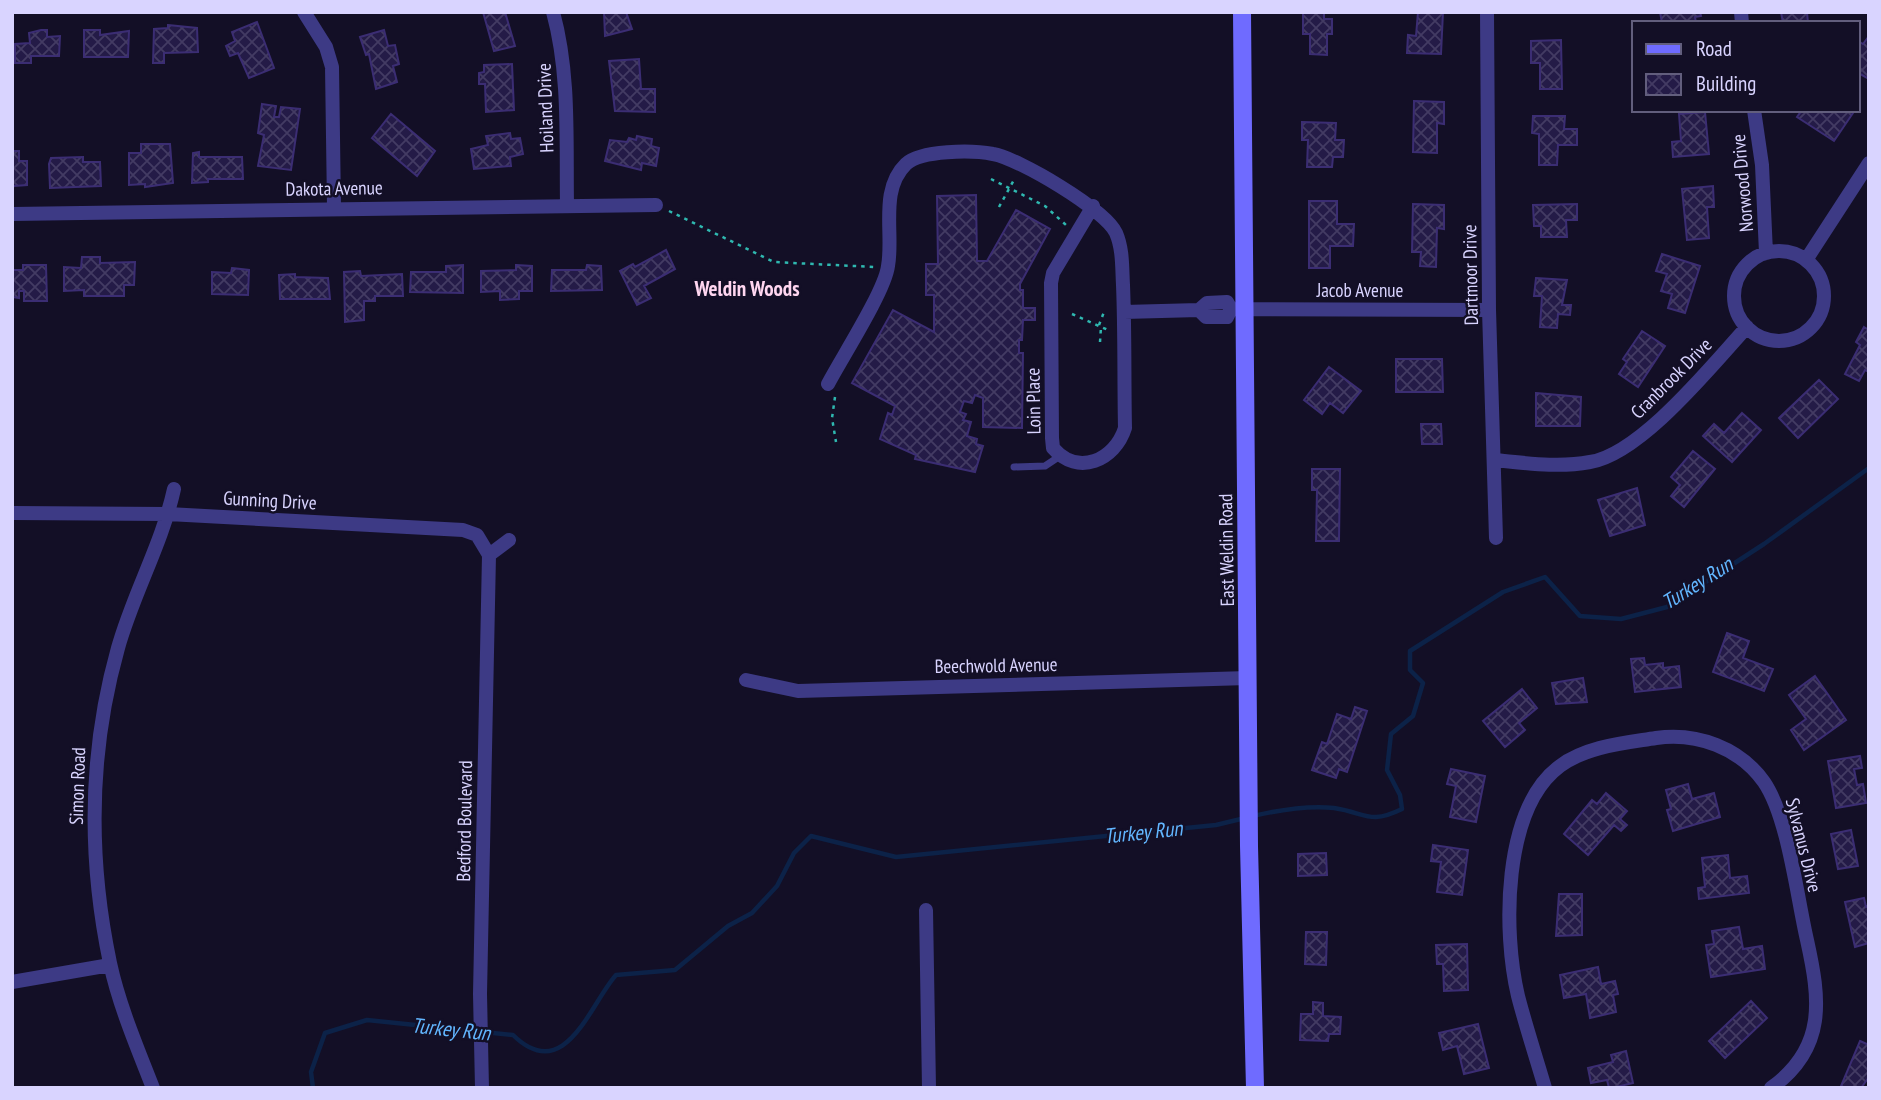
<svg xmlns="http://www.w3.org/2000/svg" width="1881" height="1100" viewBox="0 0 1881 1100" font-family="'PT Sans Narrow',sans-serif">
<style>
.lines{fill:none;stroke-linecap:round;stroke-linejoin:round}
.stream{stroke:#0c2248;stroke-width:4.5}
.building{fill:url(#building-cross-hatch);stroke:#3b2d73;stroke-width:2}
.path{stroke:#2fb8b0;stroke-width:2.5;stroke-dasharray:3.5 5;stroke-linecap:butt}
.lane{stroke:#3d3a85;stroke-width:7}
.street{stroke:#3d3a85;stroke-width:14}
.secondary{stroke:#6f6bff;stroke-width:18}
.labels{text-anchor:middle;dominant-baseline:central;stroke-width:5;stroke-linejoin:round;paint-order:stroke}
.street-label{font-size:19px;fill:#d9d4ff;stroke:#130f26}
.neighbourhood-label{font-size:21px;font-weight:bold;fill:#ffd6f0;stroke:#130f26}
.water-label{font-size:21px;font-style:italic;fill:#62b6ff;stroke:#130f26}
</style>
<defs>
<pattern id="building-cross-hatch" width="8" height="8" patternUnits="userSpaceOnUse" patternTransform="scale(1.75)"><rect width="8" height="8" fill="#241b47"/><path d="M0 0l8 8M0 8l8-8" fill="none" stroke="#433b63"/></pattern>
</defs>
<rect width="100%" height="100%" fill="#130f26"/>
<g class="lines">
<path class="stream" d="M1253,816c26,-6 54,-11 81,-8 33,5 35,17 68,1l-2,-14 -13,-25 4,-36 22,-18 10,-33 -13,-13v-19l93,-59 42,-15 35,39 41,3 46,-12 97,-63 105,-76
M313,1088l-2,-16 14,-39 42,-13 146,15c52,51 77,-31 103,-60l59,-5 53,-44 24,-13 25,-27 17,-33 17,-17 85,21 320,-32 29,-7"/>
</g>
<path class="building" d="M483,12h22l10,34 -21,5z
M604,12h22l6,17 -27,7z
M1303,12h21v7h8v15h-5v21l-17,-1v-20h-7z
M1418,12h25l-2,42 -34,-1 1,-18 8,1z
M1660,12h40l1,4 -6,1 1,6h-34z
M1781,12h26l1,11h-25z
M257,22l17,46 -25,10 -11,-25 -8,3 -4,-10 9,-5 -3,-9z
M168,25l29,3 1,24 -34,1v10h-11l1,-34 14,-1z
M41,30h6v7l13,-1 -1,20h-28v7h-16v-19l15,-1 -1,-10z
M84,30h16v5l29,-4 -1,26h-44z
M384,30l4,16 7,-1 4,19 -6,2 4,16 -21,7 -7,-35 -3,1 -6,-18z
M1869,36v43l-11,-6v-32l5,3z
M1561,40l1,49h-22v-26h-9v-22z
M639,59l2,30h14v23l-40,-1 -6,-50z
M512,64l2,46 -28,2 -1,-28h-6v-11l5,-1v-7z
M1414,101l30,1v22l-7,-1v30l-24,-1z
M262,104l14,2 -2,11h5l2,-10 19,2 -9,61 -33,-4 6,-31 -6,-2z
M1802,110h47l4,3 -19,28 -37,-24z
M1705,112l4,42 -36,3 -1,-15 9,-1 -2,-27z
M391,114l44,37 -18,25 -45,-38z
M1533,116h32l-1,13h13v16h-19l-1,20h-18v-31l-7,-1z
M1302,122l34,1 -1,17h9l-1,17h-10l-1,10h-25l1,-27h-6z
M510,133l1,6 9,-1 3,16 -13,3 1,9 -37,3 -3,-20 17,-4 -2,-9z
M637,136l15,3 -1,7 8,2 -3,18 -14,-3 -1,7 -36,-9 5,-21 17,2 2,-4 7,2z
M141,144h29l3,39 -28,4v-3l-16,1v-32h12z
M12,151h7v10h8v24l-13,1 -2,3z
M199,152v5h43l1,22h-35v3l-16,1 1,-30z
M83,157v5h17l1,24 -51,2 -1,-24 2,-6z
M1713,186l1,21h-7l2,31 -22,2 -5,-51z
M976,195l1,66h10l29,-51 34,19 -30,55v6h3v18h12v12h-12l-1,20h-3v13h4l-1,75 -39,-1v-29l-8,-3 -3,8 -8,-2 -4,11 6,2 -3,6 8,2 -4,14 10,3 -1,5 7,2 -8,26 -60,-13 1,-4 -36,-16 8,-26 4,2 3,-9 -43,-23 41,-73 41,22v-37h-8v-31h12l-1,-68z
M1309,201h28v23h17l-1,22h-23v22h-21z
M1413,204l31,1v24l-7,-1 -1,39 -16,-1 1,-14h-9z
M1577,204v16h-11l1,17h-26v-11h-7l-1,-21z
M666,250l9,19 -31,17 7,12 -14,7 -17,-34 13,-7 2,3z
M1662,254l38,12 -15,47 -17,-5 4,-14 -11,-3 6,-17 -11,-3z
M82,257h18v6l35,-1 -1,23h-10v11h-40v-6l-20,1v-24l17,1z
M23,265h23l1,36h-23v-10h-5v7l-7,-1v-27h11z
M463,265v28l-53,-1 1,-20h35v-6z
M516,265l16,1v25h-13v8l-19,1v-9l-19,1v-21l35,-1z
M587,265l14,1 1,24 -51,1 1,-21h34z
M232,268l17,2 -1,25 -36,-1v-22l19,1z
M360,271l1,5 41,-2 1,22h-28v5h-11v19l-19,2 -1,-50z
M295,274v3l33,1 2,21h-50l-1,-24z
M1536,278l31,2 -5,25h9l-1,10 -12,-1 -1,14 -17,-1 2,-31h-8z
M1864,327l5,3v42l-4,-2 -6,11 -14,-7 15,-29 -4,-3z
M1642,331l23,15 -27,41 -19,-13 8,-12 -4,-3z
M1396,359h46l1,33h-47z
M1329,367l32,24 -18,22 -13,-10 -8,11 -18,-14z
M1819,380l19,19 -40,39 -19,-20z
M1536,393l45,4 -1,29h-44z
M1742,413l19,17 -29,32 -29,-26 11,-12 10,9z
M1421,424h20l1,20h-20z
M1693,451l22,18 -31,38 -13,-11 9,-11 -9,-8z
M1312,469h28l-1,72h-23l1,-51h-5z
M1637,488l8,37 -35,11 -12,-36z
M1727,633l22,8 -6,17 30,11 -9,22 -51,-19z
M1644,658l1,7 18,-2v5l16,-2 2,21 -46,5 -4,-33z
M1815,676l31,44 -42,30 -13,-20 15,-11 -17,-24z
M1583,678l4,24 -31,2 -4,-21z
M1522,689l15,19 -18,15 6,7 -20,17 -22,-26z
M1355,707l12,4 -20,61 -8,-3 -3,9 -24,-8 10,-28 5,2 10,-30 14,5z
M1860,756l2,12 -8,1 3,16 6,-1 3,19 -30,5 -8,-47z
M1451,769l34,7 -9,46 -26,-5 6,-31 -9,-2z
M1688,784l4,15 22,-6 6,24 -47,14 -6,-21 4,-1 -5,-19z
M1606,793l21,18 -7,8 7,6 -6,6 -7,-6 -26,30 -24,-21 28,-34 5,4z
M1851,830l7,36 -20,3 -7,-35z
M1433,845l35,5 -6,45 -25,-3 4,-30 -10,-1z
M1326,853l1,22 -29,1v-22z
M1728,855l2,23 17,-2 2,17 -50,6 -1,-11 7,-1 -3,-29z
M1559,894h23v41l-26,1z
M1864,898l2,9 3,-1v37l-14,4 -10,-45z
M1739,927l4,22 19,-3 3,23 -54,8 -5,-32 8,-1 -2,-13z
M1306,932h21l-1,33 -21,-1z
M1467,944l1,46 -24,1 -1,-27h-6l-1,-19z
M1598,967l3,17 14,-3 3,13 -5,1 3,17 -26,6 -4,-24 -22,4 -4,-23z
M1751,1001l16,17 -42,40 -16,-17z
M1313,1002l10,1v13l18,1 -1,17h-11l-1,7 -28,-1 1,-26h12z
M1478,1024l11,44 -25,6 -7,-28 -14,4 -4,-17z
M1860,1041l9,4v32l-8,11h-16l-4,-2z
M1626,1051l7,32 -21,5h-3l-2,-8 -16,3 -3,-15 25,-6 -2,-7z"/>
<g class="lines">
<path class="path" d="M991,179l54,27 21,19
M999,207l16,-29
M669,211l105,51 100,5
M1072,314l36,16
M1099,325l5,-13
M1100,342l1,-15
M835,397l-3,21 4,24"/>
<path class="lane" d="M1014,467l31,-1 15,-10"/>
<path class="street" d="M304,12l22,35 6,20 2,140
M553,12c17,62 13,128 14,192
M1487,12l2,298 7,228
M1741,12l1,11
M1754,110l8,55 4,88
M12,214l644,-9
M1734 296a45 45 0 1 1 90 0a45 45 0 1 1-90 0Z
M1806,260l63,-97
M1199,310l7,7h21l4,-8
M1124,312l75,-2 8,-7 20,-1 4,7 258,1
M828,384c13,-25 57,-93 60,-118 6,-32 -9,-76 18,-102 15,-14 66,-14 87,-10 25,4 113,56 123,79 7,16 6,35 7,52 2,48 1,96 2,143 -10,32 -47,49 -72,20l-1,-10 -1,-155 2,-10 40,-67
M1494,460c32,3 64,8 96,2 51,-8 122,-97 157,-135
M12,513l156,1 295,16 14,5 12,20 20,-15
M746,680l52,11 450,-13
M926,910l3,178
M12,982l98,-17
M153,1088c-16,-41 -34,-83 -43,-125 -22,-105 -21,-212 8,-315 15,-54 44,-104 56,-159
M482,1088l-2,-94 9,-439
M1545,1088c-9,-31 -19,-61 -27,-92 -15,-63 -16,-187 42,-230 27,-20 65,-23 96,-28 41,-6 84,10 108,44 24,35 33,115 43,158 13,59 20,108 -36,148"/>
<path class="secondary" d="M1242,12l7,834 6,242"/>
</g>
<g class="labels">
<g class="street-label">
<text transform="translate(545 108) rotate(-92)">Hoiland Drive</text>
<text transform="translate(1742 183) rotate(-95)">Norwood Drive</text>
<text transform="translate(334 188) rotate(-1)">Dakota Avenue</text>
<text transform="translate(1470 275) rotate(-91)">Dartmoor Drive</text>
<text x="1360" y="290">Jacob Avenue</text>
<text transform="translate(1671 378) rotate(-45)">Cranbrook Drive</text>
<text transform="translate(1033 401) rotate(-91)">Loin Place</text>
<text transform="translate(270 500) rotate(3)">Gunning Drive</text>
<text transform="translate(1226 550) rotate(-91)">East Weldin Road</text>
<text transform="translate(996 665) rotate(-1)">Beechwold Avenue</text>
<text transform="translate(77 786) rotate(-88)">Simon Road</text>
<text transform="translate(464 821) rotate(-89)">Bedford Boulevard</text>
<text transform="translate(1804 845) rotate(76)">Sylvanus Drive</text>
</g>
<g class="neighbourhood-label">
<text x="747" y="288">Weldin Woods</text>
</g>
<g class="water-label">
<text transform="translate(1697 583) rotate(-32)">Turkey Run</text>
<text transform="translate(1143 832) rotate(-6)">Turkey Run</text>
<text transform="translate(451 1029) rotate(6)">Turkey Run</text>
</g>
</g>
<rect width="1881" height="1100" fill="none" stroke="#d9d4ff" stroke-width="28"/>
<rect x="1632" y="21" width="228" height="91" fill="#130f26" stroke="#625e7d" stroke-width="2"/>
<rect x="1646" y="44" width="35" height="10" fill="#6f6bff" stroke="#625e7d" stroke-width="2"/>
<text x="1696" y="56" font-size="21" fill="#d9d4ff">Road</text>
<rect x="1646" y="74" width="35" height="21" fill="url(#building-cross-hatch)" stroke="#625e7d" stroke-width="2"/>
<text x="1696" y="91" font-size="21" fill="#d9d4ff">Building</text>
</svg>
